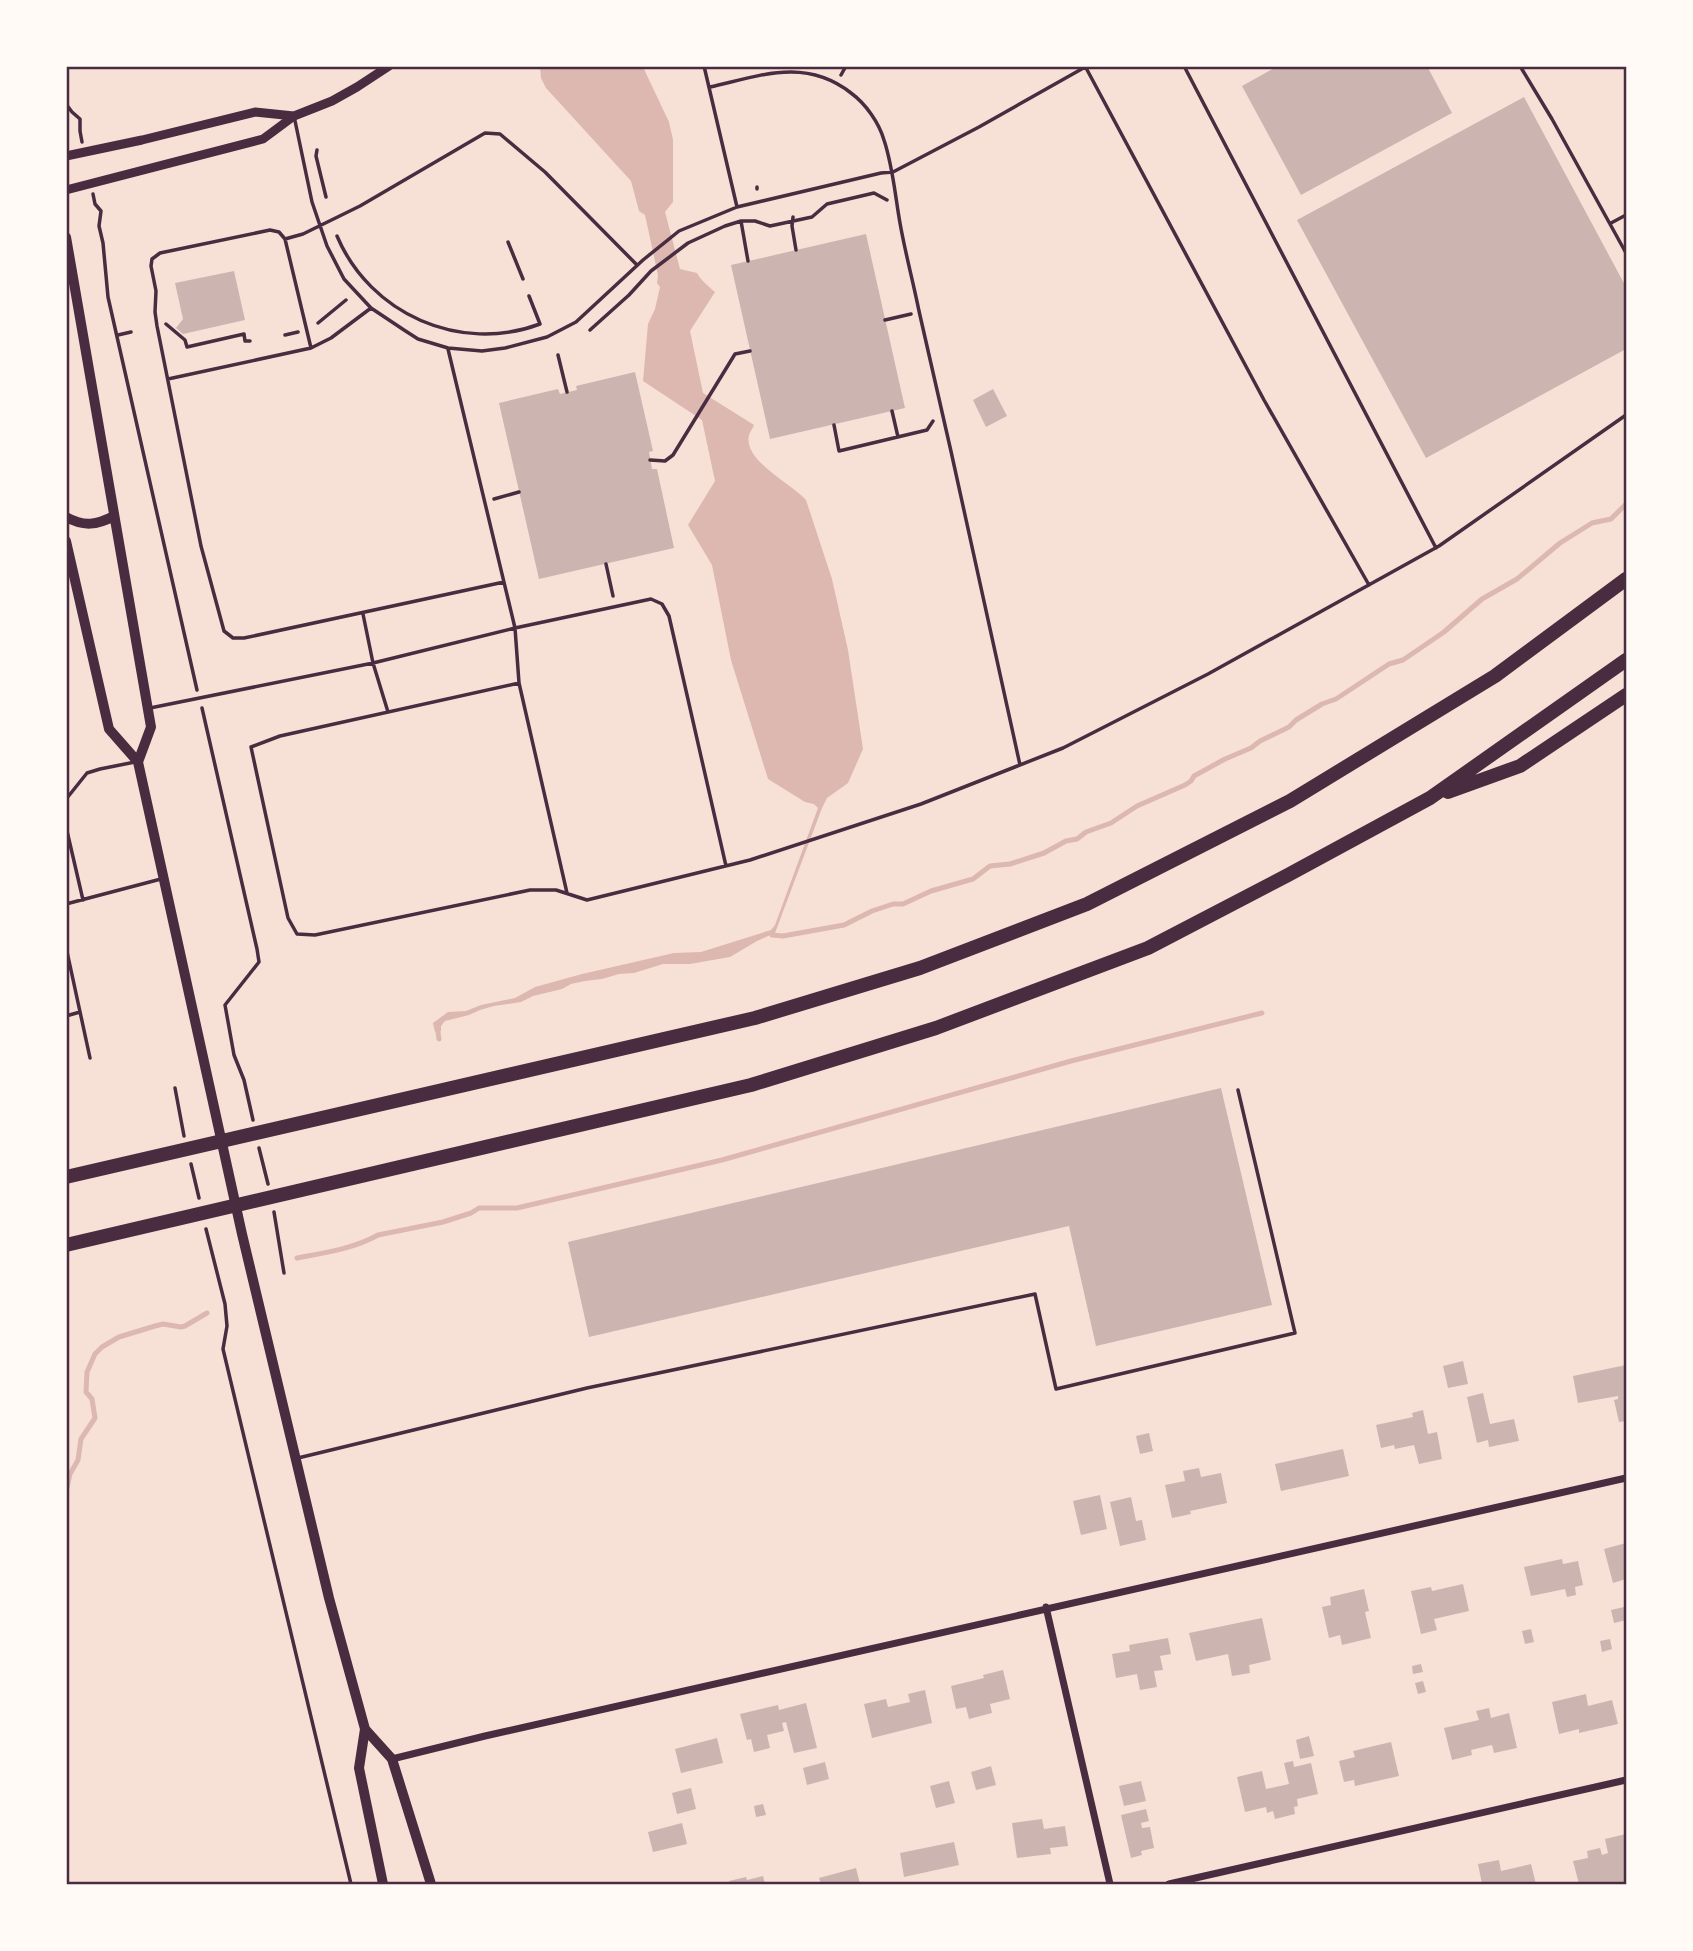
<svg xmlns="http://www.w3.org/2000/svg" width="1693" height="1951" viewBox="0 0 1693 1951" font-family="Signika,sans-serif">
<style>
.water{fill:#dcb8b0}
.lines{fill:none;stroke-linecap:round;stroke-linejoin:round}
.stream{stroke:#dcb8b0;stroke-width:5}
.building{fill:#ccb4b1}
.path{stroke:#4a2c40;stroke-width:3.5}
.service{stroke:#4a2c40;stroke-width:3.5}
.minor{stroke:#4a2c40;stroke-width:7}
.tertiary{stroke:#4a2c40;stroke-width:9}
.secondary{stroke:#4a2c40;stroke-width:10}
.motorway{stroke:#4a2c40;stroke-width:14}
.neatline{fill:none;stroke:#4a2c40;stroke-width:2.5}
</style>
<rect width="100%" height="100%" fill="#f7e1d7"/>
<path class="water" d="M540,66l103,1 26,55 4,18v62l-8,10 15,57 17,4c2,5 13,15 18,19l-25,39 13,62 51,32c-1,3 -4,7 -5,10 -6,26 42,48 57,65l26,79 16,71 15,99 -15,34 -21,15 -5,10 -47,125 -18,8 -27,16 -40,7h-27l-29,9 -15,1 -17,5 -17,2 -14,3 -9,5 -29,7 -12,6 -27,4 -14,4 -11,5 -24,6 -4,5v5l-6,1 -2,-9 15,-11 18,-1 15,-6 34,-7 20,-11 47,-13 92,-21 27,-1 70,-22 4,-5 43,-117 -4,-4 -9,-2 -37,-23 -37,-119 -19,-95 -24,-40 27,-44 -13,-61 -59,-39 5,-57 7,-15 5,-22 -3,-4 1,-8 -13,-60 -6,-4 -8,-30 -85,-93 -5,-10z"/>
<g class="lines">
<path class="stream" d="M772,935l11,1 61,-11 28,-14 21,-7h10l28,-13 42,-12 17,-13 20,-2 34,-11 22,-12 11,-2 9,-7 25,-9 26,-17 48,-21 6,-4 3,-5 31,-17 26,-11 9,-7 29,-14 7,-7 26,-16 14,-5 53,-35 14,-4 41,-28 38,-33 35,-20 43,-36 32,-20 19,-4 15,-15
M438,1032l1,7
M297,1258c27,-5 56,-9 81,-23l65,-13 28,-9 8,-5h38l205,-48 349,-99 191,-48
M66,1492l4,-18 8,-14 3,-21 14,-21 -3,-19 -6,-7 1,-20 8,-18 7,-7 17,-10 36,-11 8,-2 18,3 4,-1 22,-13"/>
</g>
<path class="building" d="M1278,66h149l25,47 -151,82 -59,-109z
M1524,97l102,190v62l-200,109 -129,-238z
M866,234l39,174 -135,31 -39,-174z
M234,271l11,49 -62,14 -7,-6 7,-9 -8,-36z
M635,372l18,79 -4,1 3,17h5l17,79 -135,31 -40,-176 59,-14 2,5 17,-4 -1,-4z
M993,389l14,27 -21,11 -13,-27z
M1221,1088l51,217 -176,41 -27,-120 -480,111 -21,-95z
M1463,1361l5,23 -20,4 -5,-22z
M1626,1365v56l-7,1 -5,-22 4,-1v-3l-40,7 -5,-27z
M1483,1393l7,31 24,-5 5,22 -30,6 -1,-7 -11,3 -10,-46z
M1423,1410l5,24 9,-2 5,27 -23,5 -5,-19 -19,4 -1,-4 -13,3 -5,-23 37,-8 -1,-4z
M1149,1433l4,18 -13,3 -4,-18z
M1343,1449l6,27 -68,15 -6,-27z
M1199,1468l2,9 20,-4 6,30 -37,8 1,3 -19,4 -7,-33 20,-4 -2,-10z
M1100,1495l7,34 -26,6 -8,-34z
M1131,1497l5,24 6,-1 4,20 -26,6 -10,-44z
M1626,1543v36l-13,4 -9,-34z
M1562,1559l1,5 15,-3 5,24 -8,2 1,8 -9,2 -2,-8 -34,7 -7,-29z
M1463,1584l6,27 -35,8 3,11 -16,4 -10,-43 20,-4 1,4z
M1364,1589l5,22 -4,1 6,26 -29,7 -2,-10 -11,3 -7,-31 9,-2 -1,-8z
M1624,1607l2,13 -12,3 -3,-13z
M1262,1618l9,42 -22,5 1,8 -18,3 -4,-22 -32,7 -7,-28z
M1531,1629l3,13 -9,2 -3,-13z
M1168,1638l3,16 -11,2 3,14 -9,1 3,16 -17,3 -3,-16 -21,4 -4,-24 18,-3 -1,-6z
M1610,1639l2,10 -10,3 -2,-11z
M1421,1664l2,8 -10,2 -1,-8z
M1003,1670l7,29 -20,5 2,9 -23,6 -3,-12 -10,2 -5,-23 33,-8 -1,-3z
M1423,1681l3,11 -8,2 -3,-11z
M925,1690l7,33 -60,15 -8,-34 22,-5 2,8 22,-5 -2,-8z
M1586,1694l2,12 24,-6 6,24 -39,9v-4l-20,5 -7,-32z
M806,1703l11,45 -23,5 -8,-31 -4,1 2,8 -17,4 3,13 -16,4 -3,-13 -4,1 -7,-26 38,-9 1,5z
M1489,1708l2,10 18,-5 8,35 -23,5 -2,-8 -21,5 1,5 -20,5 -8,-32 35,-8 -3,-9z
M1309,1736l5,20 -14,3 -4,-19z
M717,1738l6,25 -42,10 -6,-24z
M1391,1742l8,34 -44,10 -1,-6 -10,2 -5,-21 16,-4 -2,-6z
M1293,1761l1,6 17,-4 7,31 -21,5 1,7 -4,1 1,7 -20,5 -2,-8 -6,2 -1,-6 -21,5 -8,-35 25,-6 4,18 23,-5 -5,-21z
M825,1762l4,17 -22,6 -4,-17z
M991,1766l5,19 -20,5 -5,-18z
M949,1781l6,22 -19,5 -6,-22z
M1141,1781l5,20 -22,5 -5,-20z
M691,1788l5,21 -19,5 -5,-21z
M763,1804l3,11 -10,2 -2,-11z
M1146,1809l3,12 -8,2 1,5 8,-1 4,21 -13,3 1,4 -11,3 -10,-43z
M1042,1819l2,10 21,-3 3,20 -18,2 1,6 -34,4 -5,-35z
M682,1823l5,21 -34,8 -5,-20z
M1626,1834v50h-47l-6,-23 15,-3 -1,-7 13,-3 2,7 6,-2 -3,-14z
M954,1842l5,23 -55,12 -4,-24z
M1499,1860l2,11 30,-7 5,20h-54l-4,-20z
M856,1868l4,16h-39l-2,-6z
M763,1876l2,8h-35l-1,-3 17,-4 1,3z"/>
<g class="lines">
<path class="path" d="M841,75l5,-9
M66,104l6,8 8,7v12l2,11
M317,150l-1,6 10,41
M757,189v-2
M93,194l2,10 6,7 -2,15 4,17 5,54 89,393
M793,217l-1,9 4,24
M741,221l7,40
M337,236c33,78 123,118 203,88l-11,-28
M508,242l15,37
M885,320l26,-6
M318,323l28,-23
M166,324l19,16 2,7 57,-13 1,7h5
M590,330l39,-35 22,-24 37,-28 37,-17 16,-5h14l15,5 42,-9 15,-13 47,-11 13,7
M118,335l13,-3
M285,335l13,-3
M558,355l9,37
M892,411l6,26
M834,425l5,26 88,-21 6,-9
M650,460l15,1 8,-6 62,-101 15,-3
M494,499l25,-7
M606,564l7,32
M202,708l55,241 2,13 -34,43 9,50 10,25 9,40
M175,1088l9,48
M259,1148l9,36
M191,1164l8,34
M274,1212l10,61
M206,1229l19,75 2,22 -4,23 128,535"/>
<path class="service" d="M704,66l33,141
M1085,66l179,334 105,185
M1184,66l252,482
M1520,66l32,53 74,134
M710,87c49,-11 95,-30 141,6 15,11 28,30 33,47 9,27 11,55 16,83 5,29 13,58 19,88 35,151 68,302 101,454
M294,116l18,86 15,44 17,33 27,29 33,22 14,9 30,9 34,3 23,-3 42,-11 29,-15 67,-62 36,-29 58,-24 144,-34 12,-1 86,-45 108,-61
M1611,223l15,-8
M285,239l26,109
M168,379l143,-31 20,-10 40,-30
M504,582l-260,56h-11l-9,-7 -23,-85 -44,-220 -2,-14 1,-21 -5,-25 1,-7 8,-6 110,-23 9,2 6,7 18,-5 57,-28 125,-73 15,1 45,38 92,93
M363,614l10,49 15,49
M519,683l-4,-55 136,-29 11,5 7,12 57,250
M150,708l223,-45 142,-35 -67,-279
M567,893l-48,-210 -239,53 -29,11 37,171 9,16 18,1 215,-45h26l31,10 163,-40 171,-56 142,-56 145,-74 231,-128 187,-131
M83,900l-16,-69v-33l20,-25 13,-4 35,-7
M66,904l95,-25
M66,947l24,111
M66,1016l14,-4
M298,1458l289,-70 448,-94 21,95 239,-56 -57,-243"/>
<path class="minor" d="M1046,1607l64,277
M392,1759l93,-23 1141,-258
M1169,1884l457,-104"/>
<path class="tertiary" d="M66,156l76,-16 113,-28 39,4
M66,190l197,-51 31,-23 38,-15 25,-14 32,-21"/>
<path class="secondary" d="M66,237l85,490 -13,35
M66,517c18,10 31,8 48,-1
M66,541l43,188 29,33 104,472 87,364 36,131 -6,39 24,116
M365,1729l27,30 39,125"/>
<path class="motorway" d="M1448,792l72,-26 106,-71
M66,1177l689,-159 165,-50 167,-64 203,-103 205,-125 131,-97
M66,1245l685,-160 185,-57 212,-80 140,-73 142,-77 196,-138"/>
</g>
<rect width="1693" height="1951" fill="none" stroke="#fffaf5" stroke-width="136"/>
<rect x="68" y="68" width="1557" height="1815" class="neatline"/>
</svg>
